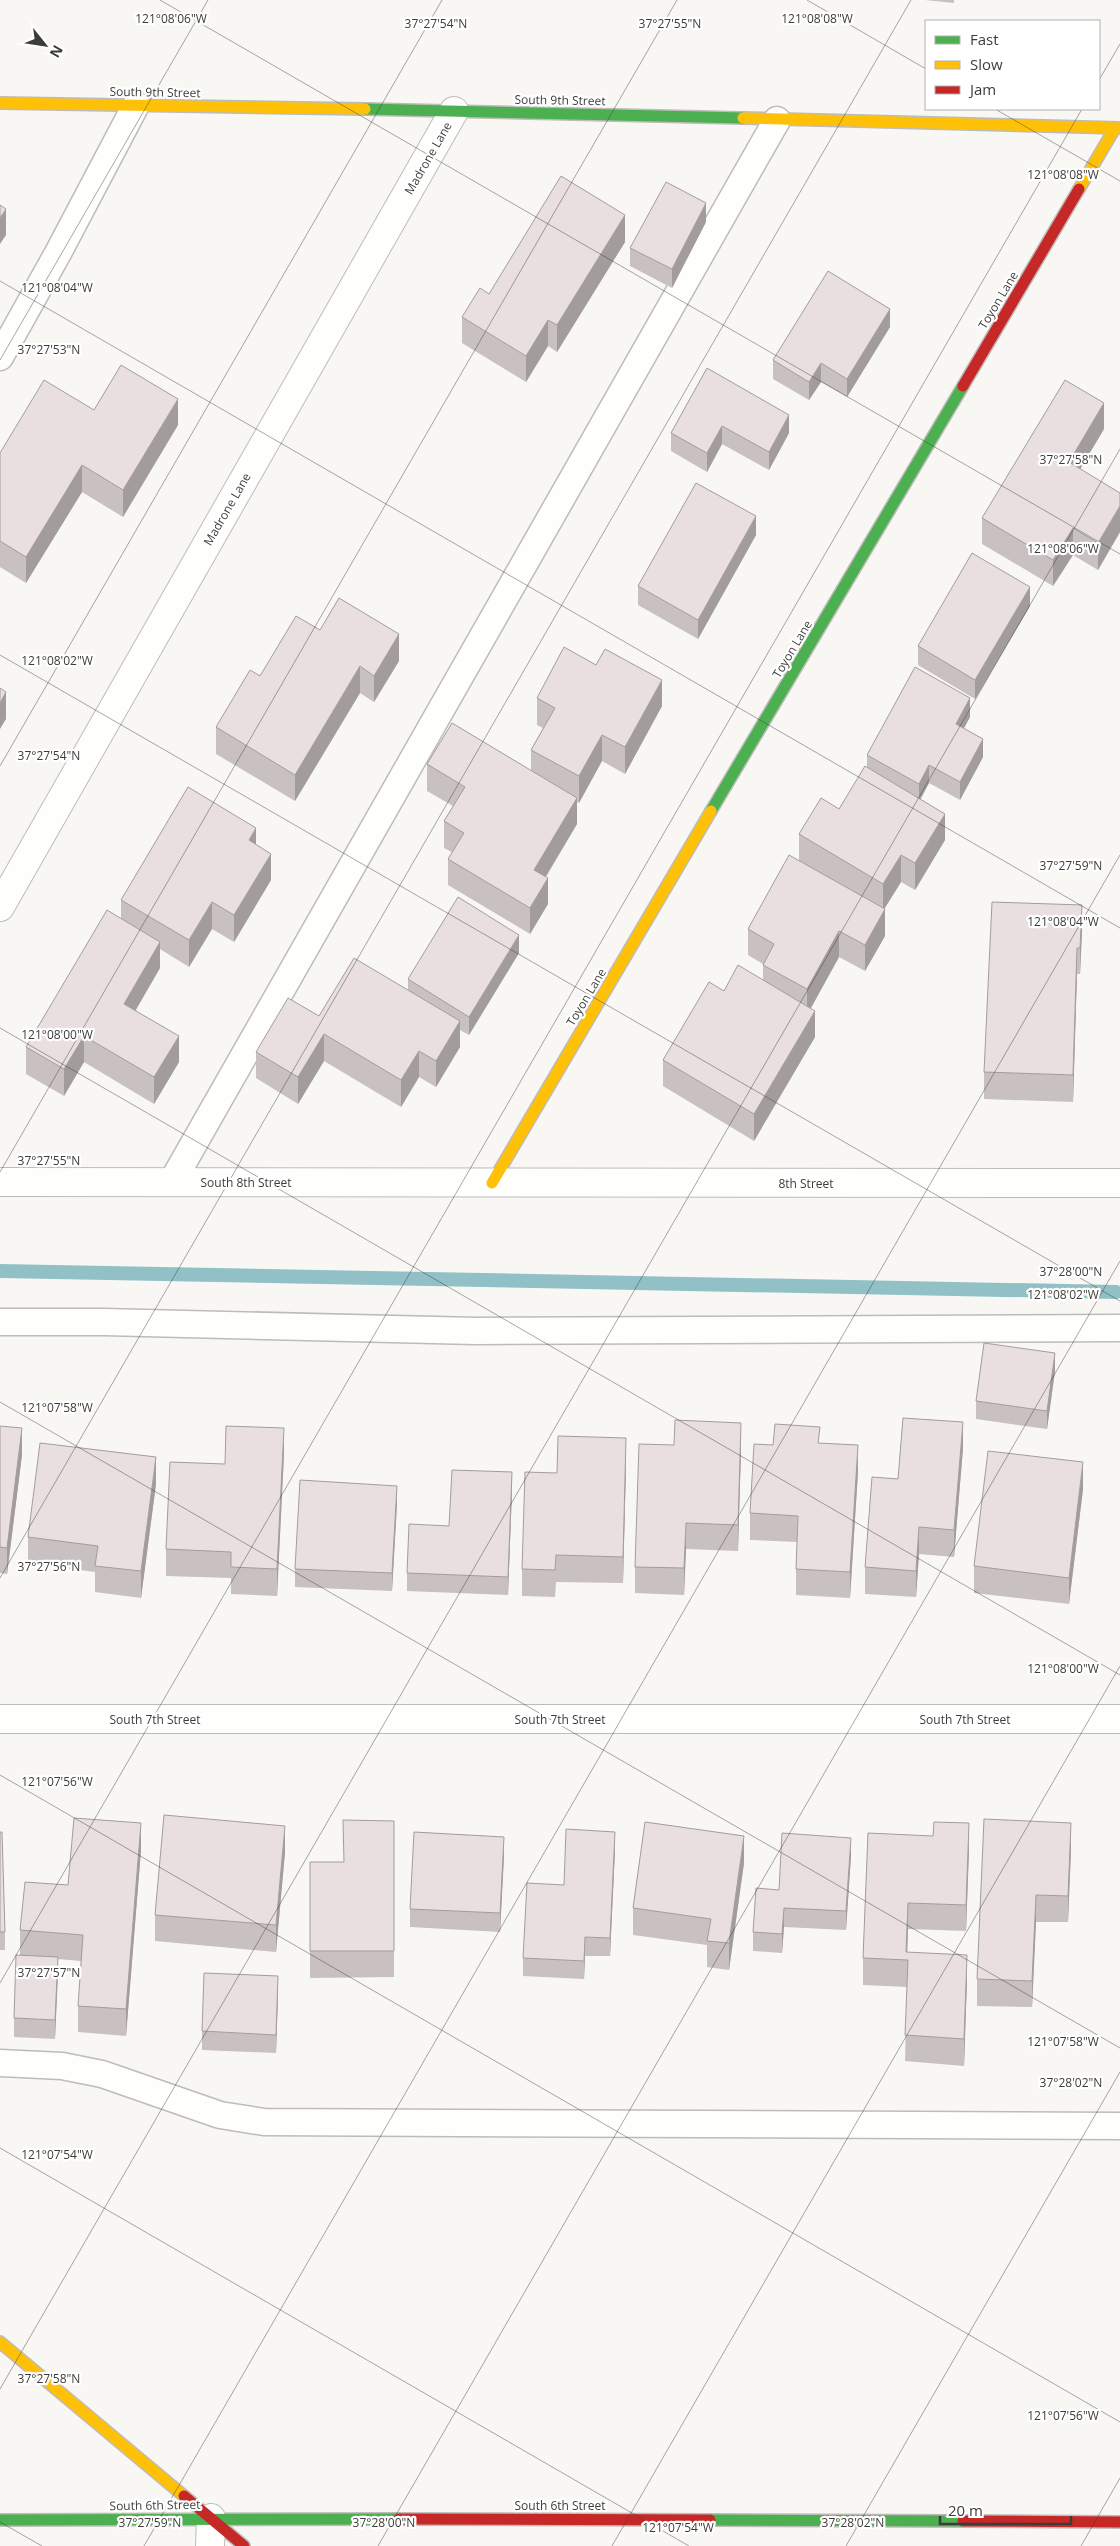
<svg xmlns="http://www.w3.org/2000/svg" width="1120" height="2546" viewBox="0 0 1120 2546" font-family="'Open Sans',sans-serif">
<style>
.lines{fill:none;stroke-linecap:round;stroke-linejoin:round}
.stream{stroke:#91c0c6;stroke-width:14}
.lane-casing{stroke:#bebcba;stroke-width:29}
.street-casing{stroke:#bebcba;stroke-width:30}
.fast-casing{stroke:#bebcba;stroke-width:14}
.slow-casing{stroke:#bebcba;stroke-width:14}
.jam-casing{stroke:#bebcba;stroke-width:14}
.lane{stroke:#fefefd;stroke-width:26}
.street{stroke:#fefefd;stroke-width:28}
.fast{stroke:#4caf50;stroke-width:11}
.slow{stroke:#ffc107;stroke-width:11}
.jam{stroke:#c62828;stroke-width:11}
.wall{fill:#c8c0c1}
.shaded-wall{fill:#a39c9d}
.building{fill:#e9dfe0;stroke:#a39c9d}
.ticks{fill:none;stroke:#3d3c3b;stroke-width:1;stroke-opacity:0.45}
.labels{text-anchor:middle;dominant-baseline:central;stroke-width:4.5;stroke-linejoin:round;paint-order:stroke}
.street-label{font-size:12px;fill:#3d3c3b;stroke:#fff}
.ticks-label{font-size:12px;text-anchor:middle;fill:#3d3c3b;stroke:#fff;stroke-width:4.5;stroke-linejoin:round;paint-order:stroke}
</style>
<rect width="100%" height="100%" fill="#f9f7f4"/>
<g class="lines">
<path class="stream" d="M0,1271l1116,21"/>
<g class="lane-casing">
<path id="lane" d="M0,357l58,-104 78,-148
M172,1182l605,-1062
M0,1322h104l372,9 644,-3
M0,2063l62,3 40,8 118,41 44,7 856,4"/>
</g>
<g class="street-casing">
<path id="street" d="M0,907l454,-796
M0,1182l1120,1
M0,1719h1120
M210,2546l1,-28"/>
</g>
<g class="fast-casing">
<path id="fast" d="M365,109l378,9
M711,811l252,-425
M0,2520l399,-1
M710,2520l253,1"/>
</g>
<g class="slow-casing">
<path id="slow" d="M0,103l365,6
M743,118l377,10
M1079,189l36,-61
M492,1183l219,-372
M0,2342l184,154"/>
</g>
<g class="jam-casing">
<path id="jam" d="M963,386l116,-197
M184,2496l60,50
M399,2519l311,1
M963,2521l157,1"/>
</g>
<use href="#lane" class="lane"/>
<use href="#street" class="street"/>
<use href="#fast" class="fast"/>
<use href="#slow" class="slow"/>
<use href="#jam" class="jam"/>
</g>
<path class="wall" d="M925,0h29v3z
M706,222l-34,66 -42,-22v-18z
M625,242l-68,110 -9,-6 -22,36 -64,-39v-26l27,-23z
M890,327l-43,70 -26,-15 -12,18 -36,-21v-19z
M707,368l82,65 -20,37 -47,-26 -15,28 -36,-21v-18z
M178,425l-55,92 -41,-25 -56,91 -26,-16v-114z
M1104,429l-24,40 40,24v39l-22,38 -25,-15 -20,31 -71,-42v-26z
M756,535l-58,104 -60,-34v-19z
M1030,606l-55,93 -57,-34v-19z
M320,630l79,31 -25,41 -14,-9 -65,108 -79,-47v-27z
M537,698l125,8 -37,68 -23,-13 -23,42 -2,-1v22l-31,53 2,27 -18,30 -82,-49v-26l4,-7 -8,-4v-27l9,-15 -26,-15v-27l104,6v-20l12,-22 -6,-3z
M970,717l-6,11 19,29 -23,43 -31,-17 -9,16 25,41 -30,50 -14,-8 -17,27 1,27 -20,35 -26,-14 -28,51 4,29 -61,104 -91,-55v-26l61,-69 39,-11v-16l-15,-9v-26l51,-68v-27l40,-25 28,-41v-13z
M256,845l15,35 -37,62 -22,-13 -23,38 -29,-18v19l-24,42 43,52 -25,42 -70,-42 -20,34 -38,-22v-27l95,-128v-19z
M1082,932l-2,42h-3l-4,128 -89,-3v-27z
M519,953l-50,82 -9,-5v17l-24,40 -17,-10 -18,30 -77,-46 -26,43 -42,-26v-26l63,-36 89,-27v-10z
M1055,1371l-8,58 -71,-10v-18z
M0,1426l22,29 -15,119 -7,-1z
M820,1443l38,29 -8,126 -54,-3v-26l1,-27 -47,-2v-27l23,-68z
M963,1448l-9,109 -35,-3 -3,43 -51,-3v-27l33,-88z
M741,1449l-3,102 -52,-2 -2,46 -49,-2v-26z
M284,1454l-7,142 -46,-2v-16l-65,-2v-27l59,-85z
M626,1465l-3,118 -67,-1 -1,15 -33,-1v-27l35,-96z
M156,1484l-15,114 -46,-6v-20l-67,-9v-26z
M1083,1489l-14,115 -95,-11v-27z
M512,1491l-4,104 -101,-4v-18l42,-47z
M397,1504l-5,87 -97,-4v-18z
M984,1819l87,31 -3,72h-32l-4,85 -55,-1v-27z
M394,1821v156l-84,1v-116h33z
M0,1832l5,100v18h-5z
M868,1833l101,17 -3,81 -58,-2 -1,23 60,29 -3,85 -59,-5 2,-74 -44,-2v-27z
M141,1850l-15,186 -48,-4v-26l3,-45 -23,-2 -3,80 -41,-2v-19l6,-63v-25l48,-45z
M615,1850l-5,106h-25l-1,23 -61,-3v-18l41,-73z
M285,1852l-9,100 -121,-11v-26z
M504,1856l-4,76 -90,-5v-18z
M851,1856l-5,74 -62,-3 -2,26 -29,-2v-19l26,-42z
M744,1863l-15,107 -22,-3v-22l-74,-10v-27z
M278,1994l-2,59 -74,-3v-19z"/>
<path class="shaded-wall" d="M706,203v19l-34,66v-19z
M6,209v26l-6,9v-26z
M625,215v27l-68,110v-27z
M890,309v18l-43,70v-18z
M548,320v26l-22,36v-26z
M821,363v19l-12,18v-18z
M178,399v26l-55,92v-27z
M1104,403v26l-35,59v-26z
M789,415v18l-20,37v-18z
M722,426v18l-15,28v-19z
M82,465v27l-56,91v-26z
M1120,506v26l-22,38v-27z
M756,516v19l-58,104v-19z
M1073,528v27l-20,31v-26z
M1030,587v19l-55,93v-19z
M399,634v27l-25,41v-26z
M360,666v27l-65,108v-26z
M662,680v26l-37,68v-27z
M6,692v27l-6,10v-26z
M970,698v19l-14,26v-19z
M602,735v26l-23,42v-27z
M983,739v18l-23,43v-18z
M929,765v18l-10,19v-18z
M577,798v26l-43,72v-26z
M945,814v26l-30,50v-27z
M256,828v26l-7,-14z
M271,854v26l-37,62v-27z
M901,855v27l-18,29v-27z
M548,878v26l-18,30v-26z
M212,902v27l-23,38v-27z
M1082,905v27l-2,42v-26z
M885,909v27l-20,35v-26z
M839,931v26l-32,58v-26z
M519,935v18l-50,82v-18z
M160,942v26l-36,62v-26z
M1077,948v26l-4,128v-27z
M815,1011v26l-61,104v-27z
M460,1021v26l-24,40v-26z
M324,1034v27l-26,43v-27z
M84,1036v26l-20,34v-27z
M179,1036v26l-25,42v-27z
M419,1051v26l-18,30v-27z
M1055,1353v18l-8,58v-18z
M963,1422v26l-9,109v-27z
M741,1423v26l-3,102v-26z
M22,1428v27l-15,119v-26z
M284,1428v26l-7,142v-27z
M626,1438v27l-3,118v-26z
M858,1445v27l-8,126v-26z
M156,1457v27l-15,114v-27z
M1083,1462v27l-14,115v-26z
M512,1472v19l-4,104v-18z
M397,1486v18l-5,87v-18z
M686,1523v26l-2,46v-27z
M919,1527v27l-3,43v-26z
M141,1823v27l-15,186v-27z
M969,1823v27l-3,81v-26z
M1071,1823v27l-3,72v-26z
M285,1826v26l-9,100v-27z
M615,1832v18l-5,106v-18z
M744,1836v27l-15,107v-27z
M504,1837v19l-4,76v-19z
M851,1838v18l-5,74v-19z
M1036,1895v27l-4,85v-26z
M908,1903v26l-1,31 -1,-8z
M784,1908v19l-2,26v-19z
M585,1937v19l-1,23v-18z
M967,1955v26l-3,85v-27z
M58,1957v18l-3,64v-19z
M278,1976v18l-2,59v-18z"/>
<path class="building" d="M561,176l64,39 -68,110 -9,-5 -22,36 -64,-39 18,-29 9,6z
M666,182l40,21 -34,66 -42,-21z
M0,205l6,4 -6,9z
M828,271l62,38 -43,70 -26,-16 -12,19 -36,-22z
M121,365l57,34 -55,91 -41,-25 -56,92 -26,-16v-88l44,-73 50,30z
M707,368l82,47 -20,37 -47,-26 -15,27 -36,-20z
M1065,380l39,23 -35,59 51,31v13l-22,37 -25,-15 -20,32 -71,-42z
M696,483l60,33 -58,104 -60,-34z
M972,553l58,34 -55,93 -57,-34z
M339,598l60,36 -25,42 -14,-10 -65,109 -79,-48 34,-57 10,6 36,-60 24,14z
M564,647l32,18 9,-16 57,31 -37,67 -23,-12 -23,41 -48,-26 24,-42 -18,-10z
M915,667l55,31 -14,26 27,15 -23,43 -31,-17 -10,19 -52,-29z
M0,688l6,4 -6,11z
M452,723l125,75 -43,72 14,8 -18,30 -82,-49 16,-26 -20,-12 21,-34 -38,-23z
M865,766l80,48 -30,49 -14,-8 -18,29 -84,-50 22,-36 18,11z
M188,787l68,41 -7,12 22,14 -37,61 -22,-13 -23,38 -68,-40z
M789,855l96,54 -20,36 -26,-14 -32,58 -44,-24 11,-21 -26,-15z
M458,897l61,38 -50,82 -61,-38z
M992,902l90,3 -2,43h-3l-4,127 -89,-3z
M107,910l53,32 -36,62 55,32 -25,41 -70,-41 -20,33 -38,-22z
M354,958l106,63 -24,40 -17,-10 -18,29 -77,-46 -26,43 -42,-25 32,-54 31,18z
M738,965l77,46 -61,103 -91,-54 46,-78 15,9z
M984,1343l71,10 -8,58 -71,-10z
M903,1418l60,4 -9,108 -35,-3 -3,44 -51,-4 7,-90 26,2z
M675,1420l66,3 -3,102 -52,-2 -2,45 -49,-1 4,-123 35,1z
M775,1424l45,3 -2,16 40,2 -8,127 -54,-3 2,-53 -48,-3 4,-69 19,1z
M0,1426l22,2 -15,120 -7,-1z
M226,1426l58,2 -7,141 -46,-2v-15l-65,-3 4,-87 55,2z
M558,1436l68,2 -3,119 -67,-2 -1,15 -33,-1 3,-97 32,1z
M40,1443l116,14 -15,114 -46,-5 3,-20 -70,-9z
M988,1451l95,11 -14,116 -95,-12z
M452,1470l60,2 -4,105 -101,-4 2,-49 40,2z
M300,1480l97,6 -5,87 -97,-4z
M164,1815l121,11 -9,99 -121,-10z
M74,1818l67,5 -15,186 -48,-3 5,-71 -63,-5 5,-48 43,3z
M984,1819l87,4 -3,73 -32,-1 -4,86 -55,-2z
M343,1820l51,1v130h-84v-89h34z
M645,1822l99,14 -15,107 -22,-2 4,-22 -78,-11z
M934,1822l35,1 -3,82 -58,-2 -2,49 61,3 -3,84 -59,-4 3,-75 -45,-2 5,-125 65,3z
M566,1829l49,3 -5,106 -25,-1 -1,24 -61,-3 4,-75 37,2z
M0,1832h2l3,100h-5z
M414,1832l90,5 -4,76 -90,-4z
M782,1833l69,5 -5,73 -62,-3 -2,26 -29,-2 3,-44 23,2z
M16,1955l42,2 -3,63 -41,-2z
M204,1973l74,3 -2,59 -74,-4z"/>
<path class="ticks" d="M160,0l960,554M807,0l119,69M1099,80l21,-36M995,109l125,72M0,281l1120,647M0,360l208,-360M0,655l1120,646M0,766l442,-766M0,1028l1120,647M0,1172l677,-1172M0,1402l1120,646M0,1578l911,-1578M0,1775l1120,647M0,1983l1082,-1874M0,2148l689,398M0,2389l1120,-1940M0,2522l42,24M144,2546l976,-1691M378,2546l742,-1285M612,2546l508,-880M846,2546l274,-474M1081,2546l39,-68"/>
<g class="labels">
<g class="street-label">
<text transform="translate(155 92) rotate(1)">South 9th Street</text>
<text transform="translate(560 100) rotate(1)">South 9th Street</text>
<text transform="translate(428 158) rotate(-60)">Madrone Lane</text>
<text transform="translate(998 300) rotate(-59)">Toyon Lane</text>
<text transform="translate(227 509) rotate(-60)">Madrone Lane</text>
<text transform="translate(792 649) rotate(-59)">Toyon Lane</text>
<text transform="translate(586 997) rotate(-59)">Toyon Lane</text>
<text x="246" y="1182">South 8th Street</text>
<text x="806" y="1183">8th Street</text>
<text x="155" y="1719">South 7th Street</text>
<text x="560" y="1719">South 7th Street</text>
<text x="965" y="1719">South 7th Street</text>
<text transform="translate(155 2505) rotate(-1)">South 6th Street</text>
<text x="560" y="2505">South 6th Street</text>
</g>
</g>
<g class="ticks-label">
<text x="817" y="23">121°08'08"W</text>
<text x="171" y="23">121°08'06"W</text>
<text x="436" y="28">37°27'54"N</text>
<text x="670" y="28">37°27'55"N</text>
<text x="1063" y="179">121°08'08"W</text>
<text x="57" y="292">121°08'04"W</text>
<text x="49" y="354">37°27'53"N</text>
<text x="1071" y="464">37°27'58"N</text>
<text x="1063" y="553">121°08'06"W</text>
<text x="57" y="665">121°08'02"W</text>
<text x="49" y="760">37°27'54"N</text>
<text x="1071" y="870">37°27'59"N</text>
<text x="1063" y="926">121°08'04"W</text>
<text x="57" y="1039">121°08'00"W</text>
<text x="49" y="1165">37°27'55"N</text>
<text x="1071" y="1276">37°28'00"N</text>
<text x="1063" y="1299">121°08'02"W</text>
<text x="57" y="1412">121°07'58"W</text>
<text x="49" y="1571">37°27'56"N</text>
<text x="1063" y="1673">121°08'00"W</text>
<text x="57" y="1786">121°07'56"W</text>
<text x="49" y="1977">37°27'57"N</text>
<text x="1063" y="2046">121°07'58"W</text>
<text x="1071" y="2087">37°28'02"N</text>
<text x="57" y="2159">121°07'54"W</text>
<text x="49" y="2383">37°27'58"N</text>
<text x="1063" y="2420">121°07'56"W</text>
<text x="150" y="2527">37°27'59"N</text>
<text x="384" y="2527">37°28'00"N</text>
<text x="853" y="2527">37°28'02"N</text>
<text x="678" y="2532">121°07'54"W</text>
</g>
<rect x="925" y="20" width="175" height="90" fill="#ffffff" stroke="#b1b1b1"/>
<rect x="935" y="36" width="25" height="8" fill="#4caf50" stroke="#b1b1b1"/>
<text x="970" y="45" font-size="15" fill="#3d3c3b">Fast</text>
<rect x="935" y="61" width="25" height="8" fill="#ffc107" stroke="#b1b1b1"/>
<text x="970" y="70" font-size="15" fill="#3d3c3b">Slow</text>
<rect x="935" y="86" width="25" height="8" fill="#c62828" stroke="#b1b1b1"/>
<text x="970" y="95" font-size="15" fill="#3d3c3b">Jam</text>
<g transform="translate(45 45) rotate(120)" stroke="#ffffff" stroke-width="4" paint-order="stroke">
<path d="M0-4L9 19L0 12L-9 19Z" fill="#3d3c3b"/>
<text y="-8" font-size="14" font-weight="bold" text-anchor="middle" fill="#3d3c3b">N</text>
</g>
<path d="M940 2516v8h131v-8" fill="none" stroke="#3d3c3b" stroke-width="2.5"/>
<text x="948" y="2516" font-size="15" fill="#3d3c3b" stroke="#ffffff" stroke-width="4" paint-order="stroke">20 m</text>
</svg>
